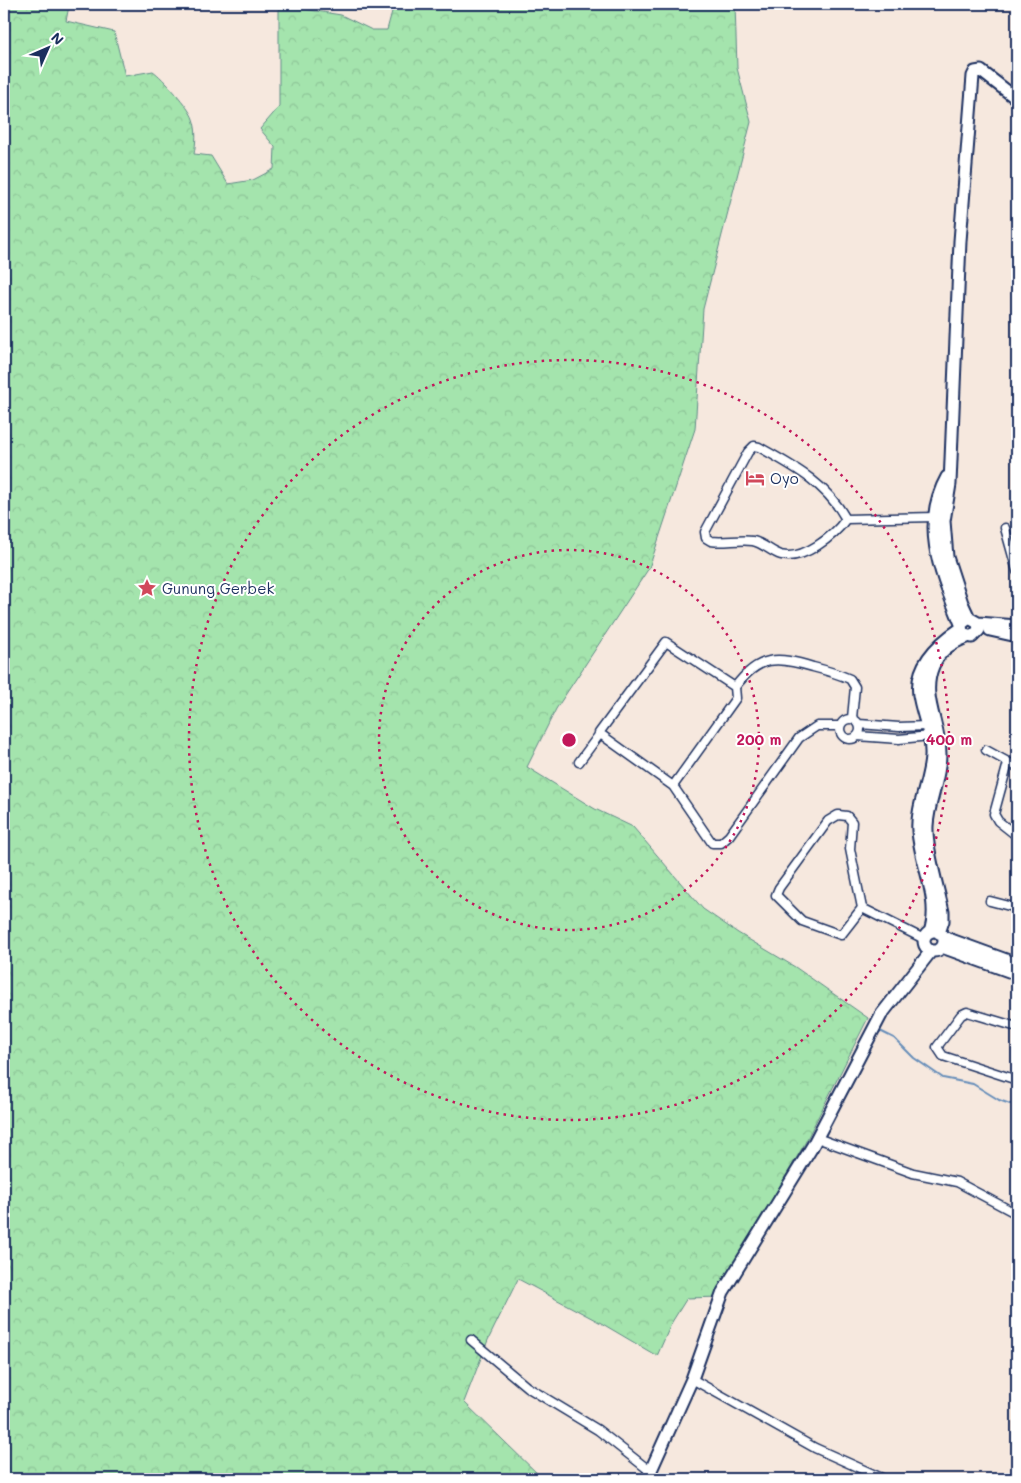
<svg xmlns="http://www.w3.org/2000/svg" width="1021" height="1483" viewBox="0 0 1021 1483" font-family="Mali,sans-serif">
<style>
.forest{fill:url(#forest-crowns);stroke:#608a86}
.lines{fill:none;stroke-linecap:round;stroke-linejoin:round}
.stream{stroke:#668db9;stroke-width:2}
.street-casing{stroke:#1b2f5e;stroke-width:11}
.secondary-casing{stroke:#1b2f5e;stroke-width:15}
.street{stroke:#fff;stroke-width:8}
.secondary{stroke:#fff;stroke-width:11}
.ring{fill:none;stroke:#c2185b;stroke-width:2.5;stroke-dasharray:2.5 5}
.labels{text-anchor:middle;dominant-baseline:central;stroke-width:4;stroke-linejoin:round;paint-order:stroke}
.poi-label{font-size:15px;fill:#1b2f5e;stroke:#fff;text-anchor:start}
.centre{fill:#c2185b;stroke:#fff;stroke-width:2.5}
.ring-label{font-size:15px;text-anchor:middle;font-weight:bold;fill:#c2185b;stroke:#fff;stroke-width:4;stroke-linejoin:round;paint-order:stroke}
</style>
<defs>
<pattern id="forest-crowns" width="20" height="18" patternUnits="userSpaceOnUse" patternTransform="scale(1.25)"><rect width="20" height="18" fill="#a4e4ad"/><path d="M2 6a3 3 0 1 1 6 0M12 15a3 3 0 1 1 6 0" fill="none" stroke="#8dc497"/></pattern>
</defs>
<rect width="100%" height="100%" fill="#f6e8de"/>
<filter id="ink" filterUnits="userSpaceOnUse"><feTurbulence type="fractalNoise" baseFrequency=".02" numOctaves="2"/><feDisplacementMap in="SourceGraphic" scale="10" xChannelSelector="R" yChannelSelector="G"/><feConvolveMatrix kernelMatrix="1 2 1 2 8 2 1 2 1" color-interpolation-filters="sRGB"/></filter>
<g filter="url(#ink)">
<path class="forest" d="M4,4h70l-5,2 -3,15 48,11 11,44 28,-5c9,6 37,37 40,48 4,11 3,24 1,35l17,2 17,28 25,-4 21,-11 1,-22 -15,-18 19,-22v-102l62,10 31,15h15l7,-26h341l2,64 14,54 -48,187 -8,120 -46,139 -93,141 -29,58 68,42 38,18 70,82 35,24 57,34 73,51 -64,127 -60,102 -23,50 -34,1 -15,24 -15,34 -56,-33 -83,-44 -30,61 -24,62 79,77h-539z"/>
<g class="lines">
<path class="stream" d="M878,1030l16,8 20,20 29,20 30,6 26,16 11,4 7,-1"/>
<g class="street-casing">
<path id="street" d="M846,519c-20,-36 -53,-53 -87,-72l-5,-1 -6,6 -43,80 1,6 5,3c14,2 28,-2 42,0 10,2 18,11 28,14 22,6 53,-19 65,-36l89,-2
M1005,528l12,43
M735,687l-69,-45 -67,91 74,53 39,57h9l8,-7 70,-98 18,-12h23
M840 729a10 10 0 1 1 20 0a10 10 0 1 1-20 0Z
M859,724l40,3 28,-1
M857,736l42,3 31,-3
M986,750l31,17
M579,762l20,-27
M1008,763l-14,51 4,7 19,15
M673,786l63,-88 -1,-11c24,-32 42,-31 78,-20 12,3 25,7 37,12l5,8 -3,31
M838,815l9,1 5,6 -2,27 12,59 -21,27 -39,-14 -26,-26 3,-7 49,-67z
M990,901l27,7
M862,908l62,31
M1017,1027l-50,-15 -6,3 -24,32 6,9 74,24
M817,1138l96,35 44,9 60,32
M471,1340l56,47 71,43 52,41
M692,1379l123,69 69,31"/>
</g>
<g class="secondary-casing">
<path id="secondary" d="M947,477c-28,50 -5,99 14,147
M969,618l-8,6 1,10 10,3 7,-7 -1,-7 -9,-5 -7,-15 -15,-46 -3,-36 6,-37 10,-243 13,-165 2,-4 6,-1 36,28
M978,623l39,3
M990,630l27,6
M924 941a10 10 0 1 1 20 0a10 10 0 1 1-20 0Z
M930,932c11,-32 -10,-69 -12,-101 -2,-25 12,-50 13,-75 1,-20 -7,-37 -11,-56 -8,-32 16,-55 40,-71
M939,933l4,-12v-9c-5,-24 -17,-62 -16,-86 1,-24 13,-47 13,-71 0,-32 -20,-58 -7,-89 7,-16 18,-23 34,-29
M943,937l74,27
M942,947l75,27
M647,1479l45,-100 31,-87 89,-145 69,-132 50,-64"/>
</g>
<use href="#street" class="street"/>
<use href="#secondary" class="secondary"/>
</g>
</g>
<g class="ring">
<circle cx="569" cy="740" r="190"/>
<circle cx="569" cy="740" r="380"/>
</g>
<defs>
<g id="hotel-bare" transform="scale(1.5)"><path d="M-6-4.5h1.5V1H6V5H4.5V3h-9V5H-6ZM-4 0a1.8 1.8 0 1 1 3.6 0ZM.5 0V-2.5h3Q6-2.5 6 0Z" fill="#d1495b" stroke="#fff" stroke-width="2.5" paint-order="stroke"/></g>
<g id="sight-bare" transform="scale(1.5)"><path d="M0-6L1.8-2.2L6-1.7L2.9 1.2L3.7 5.4L0 3.3L-3.7 5.4L-2.9 1.2L-6-1.7L-1.8-2.2Z" fill="#d1495b" stroke="#fff" stroke-width="2.5" paint-order="stroke"/></g>
</defs>
<g fill-rule="evenodd">
<use href="#hotel-bare" x="755" y="478"/>
<use href="#sight-bare" x="147" y="588"/>
</g>
<g class="labels">
<g class="poi-label">
<text x="770" y="478">Oyo</text>
<text x="162" y="588">Gunung Gerbek</text>
</g>
</g>
<circle cx="569" cy="740" r="8" class="centre"/>
<g class="ring-label">
<text x="759" y="745">200 m</text>
<text x="949" y="745">400 m</text>
</g>
<rect width="1021" height="1483" fill="none" stroke="#fff" stroke-width="20"/>
<rect x="10" y="10" width="1001" height="1463" fill="none" stroke="#1b2f5e" stroke-width="2" filter="url(#ink)"/>
<g transform="translate(48 48) rotate(45)" stroke="#ffffff" stroke-width="4" paint-order="stroke">
<path d="M0-4L9 19L0 12L-9 19Z" fill="#1b2f5e"/>
<text y="-8" font-size="14" font-weight="bold" text-anchor="middle" fill="#1b2f5e">N</text>
</g>
</svg>
